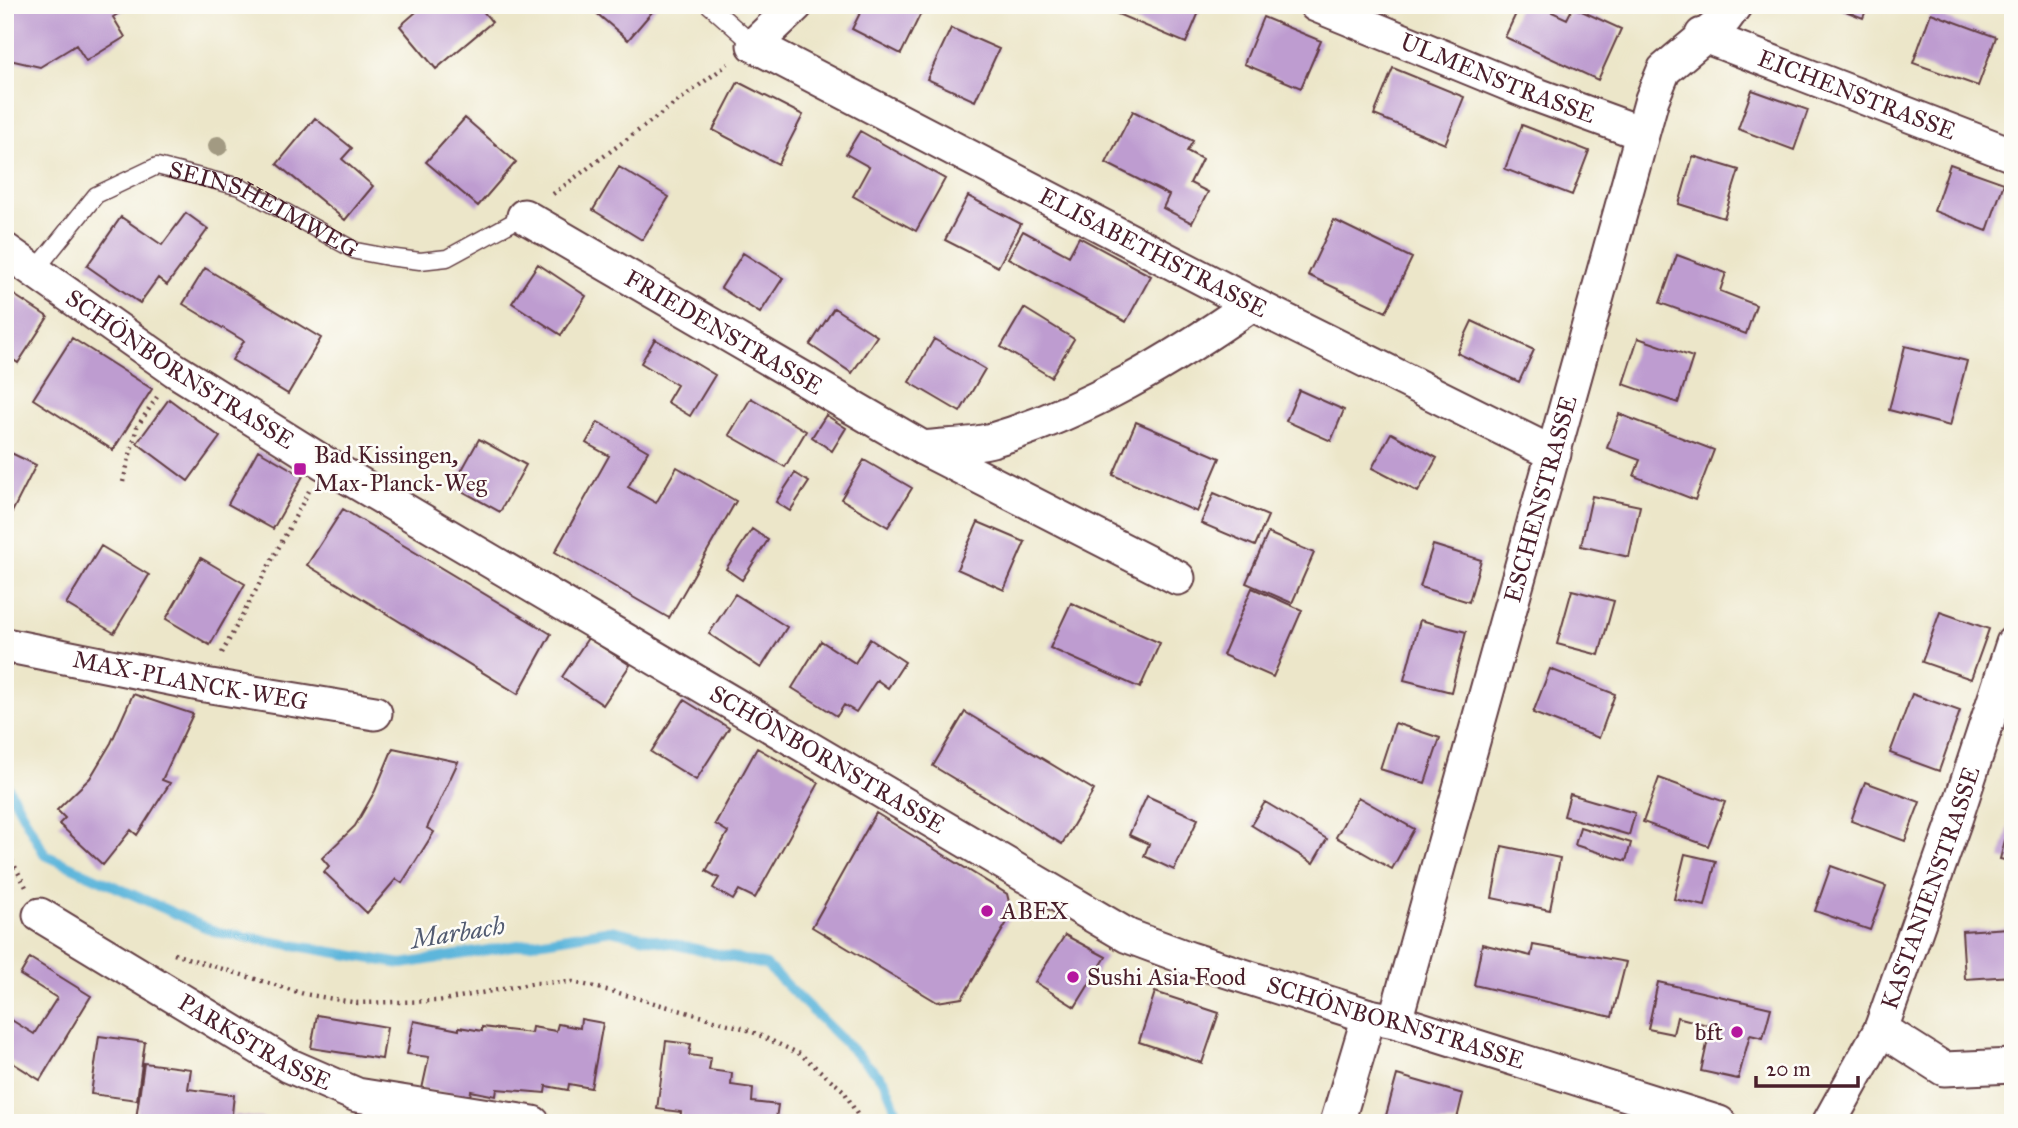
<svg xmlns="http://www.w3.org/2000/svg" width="2018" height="1128" viewBox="0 0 2018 1128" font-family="'IM FELL Great Primer',serif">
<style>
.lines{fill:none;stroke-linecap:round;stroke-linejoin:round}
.stream{stroke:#5db6db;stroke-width:10}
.building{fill:#be9cd0}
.lane-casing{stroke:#623d43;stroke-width:19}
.street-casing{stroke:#623d43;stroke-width:37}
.path{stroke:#623d43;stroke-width:4.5;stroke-dasharray:2 5;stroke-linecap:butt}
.lane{stroke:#fff;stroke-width:16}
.street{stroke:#fff;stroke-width:33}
.tree{fill:#a29a82}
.poi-dot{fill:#b5179e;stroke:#fdfcf7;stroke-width:2.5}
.labels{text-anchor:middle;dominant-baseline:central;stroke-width:5;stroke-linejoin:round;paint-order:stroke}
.street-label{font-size:24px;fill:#4a1f2b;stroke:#fdfcf7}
.poi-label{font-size:24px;fill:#4a1f2b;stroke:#fdfcf7;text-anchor:start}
.water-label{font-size:26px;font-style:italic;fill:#525b71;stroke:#fdfcf7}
</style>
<rect width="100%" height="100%" fill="#fdfcf7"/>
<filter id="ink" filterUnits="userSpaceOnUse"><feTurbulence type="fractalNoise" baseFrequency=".0143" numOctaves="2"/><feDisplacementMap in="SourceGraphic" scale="14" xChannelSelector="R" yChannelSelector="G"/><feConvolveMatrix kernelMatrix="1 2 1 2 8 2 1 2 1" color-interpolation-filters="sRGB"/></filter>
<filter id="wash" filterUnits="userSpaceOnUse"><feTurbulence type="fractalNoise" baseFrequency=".00686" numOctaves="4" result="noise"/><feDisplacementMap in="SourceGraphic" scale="28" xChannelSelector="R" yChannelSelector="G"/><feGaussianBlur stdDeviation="1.57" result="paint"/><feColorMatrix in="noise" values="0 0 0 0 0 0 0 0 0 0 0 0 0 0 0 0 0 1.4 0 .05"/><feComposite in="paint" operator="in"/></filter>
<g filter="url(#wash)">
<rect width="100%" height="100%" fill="#ece6c9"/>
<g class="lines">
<path class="stream" d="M5,782l40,73 171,77 186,32 209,-34 155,35 119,117 16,41"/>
</g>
<g id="blocks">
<path class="building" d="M5,5h127l-19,12 12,20 -39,24 -10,-16 -36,22 -35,-8z
M424,5h54l14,17 -56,47 -36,-43z
M587,5h71l-30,35z
M864,5h51l8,4 -22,45 -49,-25z
M1110,5h92l-16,38 -78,-33z
M1520,5h17l30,14 6,-12 48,22 -23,51 -93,-43z
M1830,5h38l-5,13z
M1931,13l65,24 -18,49 -65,-23z
M1263,17l58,24 -20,47 -57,-24z
M951,28l48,21 -24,52 -48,-22z
M1393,68l71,29 -19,47 -71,-29z
M738,82l65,33 -25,49 -65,-34z
M1752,90l56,20 -14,40 -56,-21z
M1133,111l60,30 -6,10 15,8 -12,24 18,9 -16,31 -29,-15 6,-13 -63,-32z
M315,118l37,30 -10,11 31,27 -28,34 -68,-56z
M465,118l51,44 -38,44 -52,-44z
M1522,125l67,26 -17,44 -67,-26z
M860,131l85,48 -29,52 -63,-35 16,-29 -23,-13z
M1693,156l46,14 -15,48 -45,-14z
M1950,164l54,19 -17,48 -53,-20z
M619,167l50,30 -27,43 -49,-30z
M968,196l53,28 -23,43 -53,-27z
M186,213l22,16 -41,56 -9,-7 -18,25 -53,-37 34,-49 41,28z
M1334,220l78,38 -26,54 -78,-37z
M1023,231l46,25 10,-19 72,39 -25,46 -118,-64z
M743,253l40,25 -23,35 -39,-25z
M1677,255l49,18 -6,18 36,14 -10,29 -86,-31z
M538,264l48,32 -25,39 -49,-32z
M205,268l116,70 -33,56 -56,-34 12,-19 -61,-37z
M5,289l43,28 -30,46 -13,-9z
M834,308l43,28 -25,37 -42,-28z
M1024,308l50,31 -23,38 -50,-30z
M1472,321l62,29 -15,32 -62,-29z
M72,338l80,51 -39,61 -80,-51z
M1638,338l55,19 -15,46 -55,-19z
M655,339l60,36 -25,41 -23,-14 10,-17 -36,-22z
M934,339l51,30 -25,43 -51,-30z
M1905,346l62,15 -17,65 -61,-16z
M1299,390l45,20 -13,31 -45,-20z
M751,398l55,33 -21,36 -56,-32z
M169,399l51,38 -32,44 -51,-38z
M1619,414l95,36 -19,50 -61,-24 6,-16 -33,-12z
M826,415l20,13 -14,23 -20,-14z
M598,422l50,29 -20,36 28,16 21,-36 59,34 -67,117 -114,-66 54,-96 -23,-13z
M1136,422l84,36 -23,54 -84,-37z
M1391,433l46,25 -19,34 -46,-24z
M479,439l47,26 -26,47 -47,-26z
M5,450l31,15 -28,55 -3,-1z
M258,450l45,26 -30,53 -45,-25z
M864,460l48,28 -24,39 -47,-28z
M795,473l14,9 -19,29 -14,-9z
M1214,493l54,23 -13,30 -54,-23z
M1592,496l48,10 -11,51 -48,-11z
M343,509l208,125 -33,60 -211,-129z
M978,522l47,20 -21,48 -47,-21z
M752,529l16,11 -26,40 -16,-11z
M1268,533l46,20 -22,50 -46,-20z
M1433,545l48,15 -12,42 -49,-15z
M101,546l48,29 -35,58 -48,-29z
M201,558l44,26 -35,61 -44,-26z
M1252,588l50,22 -29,67 -50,-22z
M1572,590l42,11 -15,54 -42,-11z
M735,594l52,33 -26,41 -52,-34z
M1071,603l89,40 -20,45 -90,-40z
M1940,612l49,17 -18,50 -49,-17z
M1420,620l46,12 -15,60 -47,-12z
M588,638l42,27 -27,40 -41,-28z
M870,639l35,23 -17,26 -11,-8 -21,32 -12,-7 -7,11 -45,-28 29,-47 34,22z
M1550,669l65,25 -16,44 -66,-25z
M133,694l60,20 -31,66 8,3 -33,52 -6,-5 -28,35 -44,-41 6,-6 -8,-8 33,-32 21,-35z
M1912,694l48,17 -21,60 -49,-18z
M684,700l45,28 -33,52 -45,-28z
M965,712l129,78 -32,54 -129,-78z
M1395,723l45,15 -15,45 -45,-14z
M393,748l65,14 -31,66 7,4 -32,51 -6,-4 -29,34 -43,-41 5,-6 -7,-8 33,-32 20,-35z
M757,748l62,35 -64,115 -16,-8 -6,10 -20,-12 6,-10 -13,-7 22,-39 -13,-8z
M1659,778l66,24 -17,44 -65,-24z
M1865,782l55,20 -15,39 -54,-20z
M1570,794l65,19 -6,22 -65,-19z
M1147,796l51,23 -24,51 -30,-14 5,-12 -20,-9z
M1358,797l56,32 -22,40 -56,-32z
M1265,802l62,37 -14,24 -62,-38z
M2013,811v51l-13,-3z
M876,813l131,81 5,20 -50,84 -25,4 -125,-75z
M1580,827l51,16 -5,18 -51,-16z
M1502,846l58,12 -10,52 -58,-12z
M1685,854l31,7 -11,45 -31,-7z
M1831,866l55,20 -16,44 -55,-19z
M2009,928l3,48 -47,3 -3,-48z
M1065,935l41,22 -31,50 -40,-25z
M1482,944l49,12 2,-11 93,17 -14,55 -138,-32z
M30,958l61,38 -51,84 -35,-22v-42l29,18 23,-36 -37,-23z
M1658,982l113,26 -8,30 -13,-3 -12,44 -37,-8 10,-45 -34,-9 -4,17 -25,-5z
M1155,992l64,21 -17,50 -63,-21z
M317,1015l70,12 -5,32 -71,-11z
M581,1019l22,4 -12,65 -22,-4 -1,6 -22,-4 -1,7 -48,-4 -1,7 -25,-5 -1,5 -48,-7 7,-32 -22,-3 7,-33 45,9v-3l23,4v-4l49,6 1,-6 24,4 2,-7 22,4z
M99,1036l46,6 -8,58 -46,-6z
M666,1041l25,3 -2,11 22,3 -2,12 23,3 -1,12 22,3 -1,14 26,3 -2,14 14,4h-101l-9,-2 1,-9 -24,-3z
M144,1063l47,6 -3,20 46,6 -3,28h-69l-26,-4z
M1397,1075l66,19 -7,29h-72z
M235,1115l39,5v3h-40z"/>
</g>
</g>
<g filter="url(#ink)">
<use href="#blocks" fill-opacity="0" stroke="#623d43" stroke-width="2"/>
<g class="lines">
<g class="lane-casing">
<g id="lane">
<path d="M709,5l45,40"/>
<path id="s1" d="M34,272l62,-77 61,-29 83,21 116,64 32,6 32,4 27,-3 77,-42"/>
</g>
</g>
<g class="street-casing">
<g id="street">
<path id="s2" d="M796,5l-42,40 498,259 302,150"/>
<path id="s3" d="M1316,5l210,86 115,42"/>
<path id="s4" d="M1702,35l311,120"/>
<path id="s5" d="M524,216l399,232 255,130"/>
<path id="s6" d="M5,250l170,120 149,93 804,473 62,23 179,57 26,5 324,102"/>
<path d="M923,448c22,-3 47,-2 69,-8 94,-28 180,-80 260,-136"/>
<path id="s7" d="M5,645l200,40 170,28"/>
<path id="s8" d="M40,915l248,150 69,30 176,28"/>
<path id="s9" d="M1395,1021l257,-922 12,-29 61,-51 10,-14"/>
<path d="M1881,1029l63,40 69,-3"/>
<path d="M1337,1123l32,-107"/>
<path id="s10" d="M1829,1123l52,-94 74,-209 58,-177"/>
</g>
</g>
<path class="path" d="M553,194l175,-130
M123,482l14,-55 20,-30
M222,653l87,-162
M5,848l21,39
M174,954l130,40 54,9 80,-2 97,-18 38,-1 46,11 127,36 54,25 44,37 18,32"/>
<use href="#lane" class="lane"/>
<use href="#street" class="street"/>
</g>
<circle class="tree" cx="218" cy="146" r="10"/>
</g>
<g class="poi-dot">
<rect x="293" y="462" width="14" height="14" rx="3.5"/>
<circle cx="987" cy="911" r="7"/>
<circle cx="1073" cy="977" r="7"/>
<circle cx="1737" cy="1032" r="7"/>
</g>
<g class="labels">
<g class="street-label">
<text stroke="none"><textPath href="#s3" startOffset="196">ULMENSTRASSE</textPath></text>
<text stroke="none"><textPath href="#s4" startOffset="166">EICHENSTRASSE</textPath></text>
<text stroke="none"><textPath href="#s1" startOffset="282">SEINSHEIMWEG</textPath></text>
<text stroke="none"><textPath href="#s2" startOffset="508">ELISABETHSTRASSE</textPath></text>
<text stroke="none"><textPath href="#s5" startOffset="231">FRIEDENSTRASSE</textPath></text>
<text stroke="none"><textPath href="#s6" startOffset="212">SCHÖNBORNSTRASSE</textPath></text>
<text stroke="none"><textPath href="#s9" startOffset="542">ESCHENSTRASSE</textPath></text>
<text stroke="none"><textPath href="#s7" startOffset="189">MAX-PLANCK-WEG</textPath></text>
<text stroke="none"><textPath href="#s6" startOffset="968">SCHÖNBORNSTRASSE</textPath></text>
<text stroke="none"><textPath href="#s10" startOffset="257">KASTANIENSTRASSE</textPath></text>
<text stroke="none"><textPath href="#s6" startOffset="1598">SCHÖNBORNSTRASSE</textPath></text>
<text stroke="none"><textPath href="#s8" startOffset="250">PARKSTRASSE</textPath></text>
</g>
<g class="poi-label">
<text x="314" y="455">Bad Kissingen,<tspan x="314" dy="28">Max-Planck-Weg</tspan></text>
<text x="1001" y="911">ABEX</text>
<text x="1087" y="977">Sushi Asia Food</text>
<text x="1723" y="1032" text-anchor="end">bft</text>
</g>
<g class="water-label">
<text transform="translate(458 932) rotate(-9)">Marbach</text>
</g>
</g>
<rect width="2018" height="1128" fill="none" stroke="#fdfcf7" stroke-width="28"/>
<path d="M1756 1076v10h102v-10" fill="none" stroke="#4a1f2b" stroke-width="3.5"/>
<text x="1766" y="1076" font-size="21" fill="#4a1f2b" stroke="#fdfcf7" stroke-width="5" paint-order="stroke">20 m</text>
</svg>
